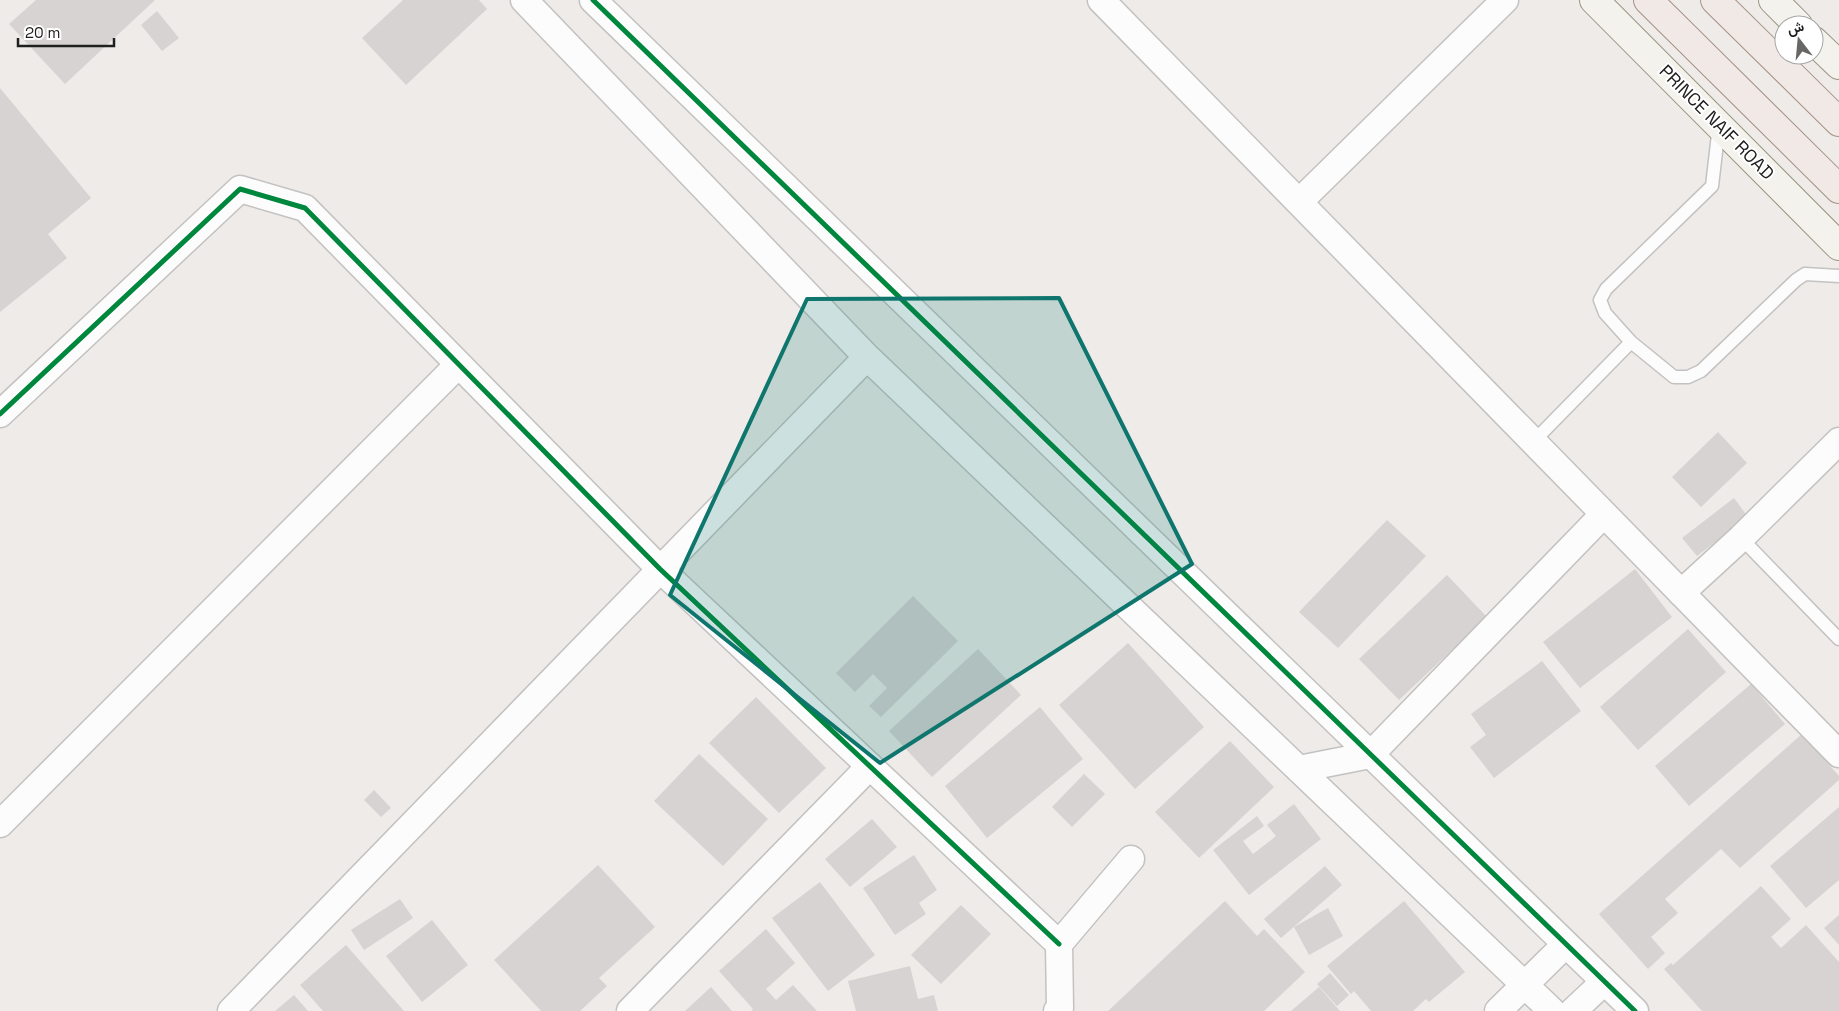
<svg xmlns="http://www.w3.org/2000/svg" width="1839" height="1011" viewBox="0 0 1839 1011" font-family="'Space Grotesk',Vazirmatn,sans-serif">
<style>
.building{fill:#d7d3d2}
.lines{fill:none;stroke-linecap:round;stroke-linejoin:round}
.lane-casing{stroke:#c4c2c1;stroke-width:15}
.street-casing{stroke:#c4c2c1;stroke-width:29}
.secondary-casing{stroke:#999580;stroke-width:30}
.primary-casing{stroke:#a59285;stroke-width:30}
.lane{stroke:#fcfcfc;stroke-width:12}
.street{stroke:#fcfcfc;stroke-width:26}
.secondary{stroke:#f4f2ec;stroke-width:28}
.primary{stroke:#f1e9e6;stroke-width:28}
.cycleway-casing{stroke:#fff;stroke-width:8}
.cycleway{stroke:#00873e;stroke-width:5}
.marked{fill:#0f766e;fill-opacity:0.2;stroke:#0f766e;stroke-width:4;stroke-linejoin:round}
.labels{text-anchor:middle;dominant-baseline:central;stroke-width:4;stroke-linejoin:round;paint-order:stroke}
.street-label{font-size:18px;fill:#202020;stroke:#fff}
</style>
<rect width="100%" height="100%" fill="#eeebe9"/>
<path class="building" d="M36,0h119l-90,84 -56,-60z
M403,0h76l8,9 -81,76 -44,-47z
M157,11l22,27 -17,13 -21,-26z
M0,88l91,110 -43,36 19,24 -67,54z
M1718,432l29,31 -46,44 -29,-30z
M1734,498l14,19 -51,39 -15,-18z
M1387,520l39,36 -88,92 -39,-36z
M1635,569l37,48 -92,71 -37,-46z
M1447,575l40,42 -88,83 -40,-41z
M913,596l45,45 -77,76 -12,-11 18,-18 -14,-14 -18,18 -19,-19z
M1688,629l38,43 -88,78 -38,-43z
M1128,643l76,84 -69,62 -76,-84z
M978,649l43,46 -89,82 -43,-46z
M1542,661l39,50 -87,67 -24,-31 16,-12 -15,-21z
M1751,684l34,40 -96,82 -34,-40z
M756,697l70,71 -47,45 -70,-70z
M1040,707l43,52 -96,79 -42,-52z
M1802,734l37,42v4l-99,88 -19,-19 -56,50 13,14 -27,24 14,16 -17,16 -49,-55z
M1230,741l44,46 -75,71 -44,-46z
M699,754l69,65 -45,47 -69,-65z
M1084,774l21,20 -33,33 -20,-20z
M374,790l17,18 -10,9 -17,-17z
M1294,804l27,35 -72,56 -36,-45 44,-34 7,10 -21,15 10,13 23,-18 -9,-11z
M1839,807v73l-33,28 -36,-42z
M872,819l25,28 -47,40 -25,-28z
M914,855l23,35 -18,13 7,11 -31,21 -32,-47z
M598,865l57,62 -56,51 8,8 -27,25h-39l-47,-51z
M1325,866l17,19 -61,53 -17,-19z
M820,882l55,73 -47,36 -56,-73z
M1761,886l30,33 -20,18 10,11 25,-23 33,37v49h-137l-38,-42 7,-6 2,2z
M400,899l13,19 -49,32 -13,-20z
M1225,901l32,35 7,-7 41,43 -41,39h-156z
M1404,901l61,71 -36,30 -3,-3 -13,12h-42l-17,-20 -3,3 -24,-28z
M961,905l30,29 -50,50 -30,-29z
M1328,908l15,28 -34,19 -15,-28z
M1839,915v30l-15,-17z
M432,920l36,45 -46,37 -36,-46z
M766,929l29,34 -29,26 10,11 17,-15 24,26h-66l2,-2 -34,-38z
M346,945l58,66h-81l-23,-26z
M910,966l8,33 16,-4 4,16h-82l-8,-30z
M1330,973l19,22 -12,11 -20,-22z
M711,987l21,24h-47z
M1319,987l21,24h-49z
M294,995l14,16h-33z"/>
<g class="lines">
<g class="lane-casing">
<path id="lane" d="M1719,126l-7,60 -106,103 -6,11 5,13 26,29 43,35h14l13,-6 95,-91 9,-6 34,2
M1533,442l98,-100
M1741,538l98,101"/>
</g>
<g class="street-casing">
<path id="street" d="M524,0l343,357 685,654
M593,0l1042,1011
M1101,0l738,754
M1299,202l206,-202
M0,414l240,-225 65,19 355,361 399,375
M1681,593l60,-55 98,-97
M1299,769l71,-14 234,-241
M0,824l458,-459
M231,1011l636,-654
M630,1011l240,-245
M1057,1011l3,-3 -1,-64 72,-85
M1498,1011l68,-67
M1573,1011l31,-29"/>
</g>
<g class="secondary-casing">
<path id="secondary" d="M1594,0l245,246
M1773,0l25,25
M1814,41l25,24"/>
</g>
<g class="primary-casing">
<path id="primary" d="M1648,0l191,189
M1715,0l124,122"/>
</g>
<use href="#lane" class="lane"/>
<use href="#street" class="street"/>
<use href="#secondary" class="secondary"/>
<use href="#primary" class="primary"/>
<g class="cycleway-casing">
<path id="cycleway" d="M593,0l1042,1011
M0,414l240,-225 65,19 355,361 399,375"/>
</g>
<use href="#cycleway" class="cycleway"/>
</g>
<path class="marked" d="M1059,298l133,266 -312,199 -210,-168 137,-296z"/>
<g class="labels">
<g class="street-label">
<text transform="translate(1717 122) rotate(45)">PRINCE NAIF ROAD</text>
</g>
</g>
<g transform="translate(1799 40) rotate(344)"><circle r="24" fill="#ffffff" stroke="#a6a6a6"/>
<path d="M0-4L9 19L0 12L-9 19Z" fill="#686766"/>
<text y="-8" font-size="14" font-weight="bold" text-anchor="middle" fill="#202020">ش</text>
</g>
<path d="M18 38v8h96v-8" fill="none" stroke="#202020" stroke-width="2.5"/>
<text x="25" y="38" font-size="15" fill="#202020" stroke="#ffffff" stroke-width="4" paint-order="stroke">20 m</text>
</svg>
